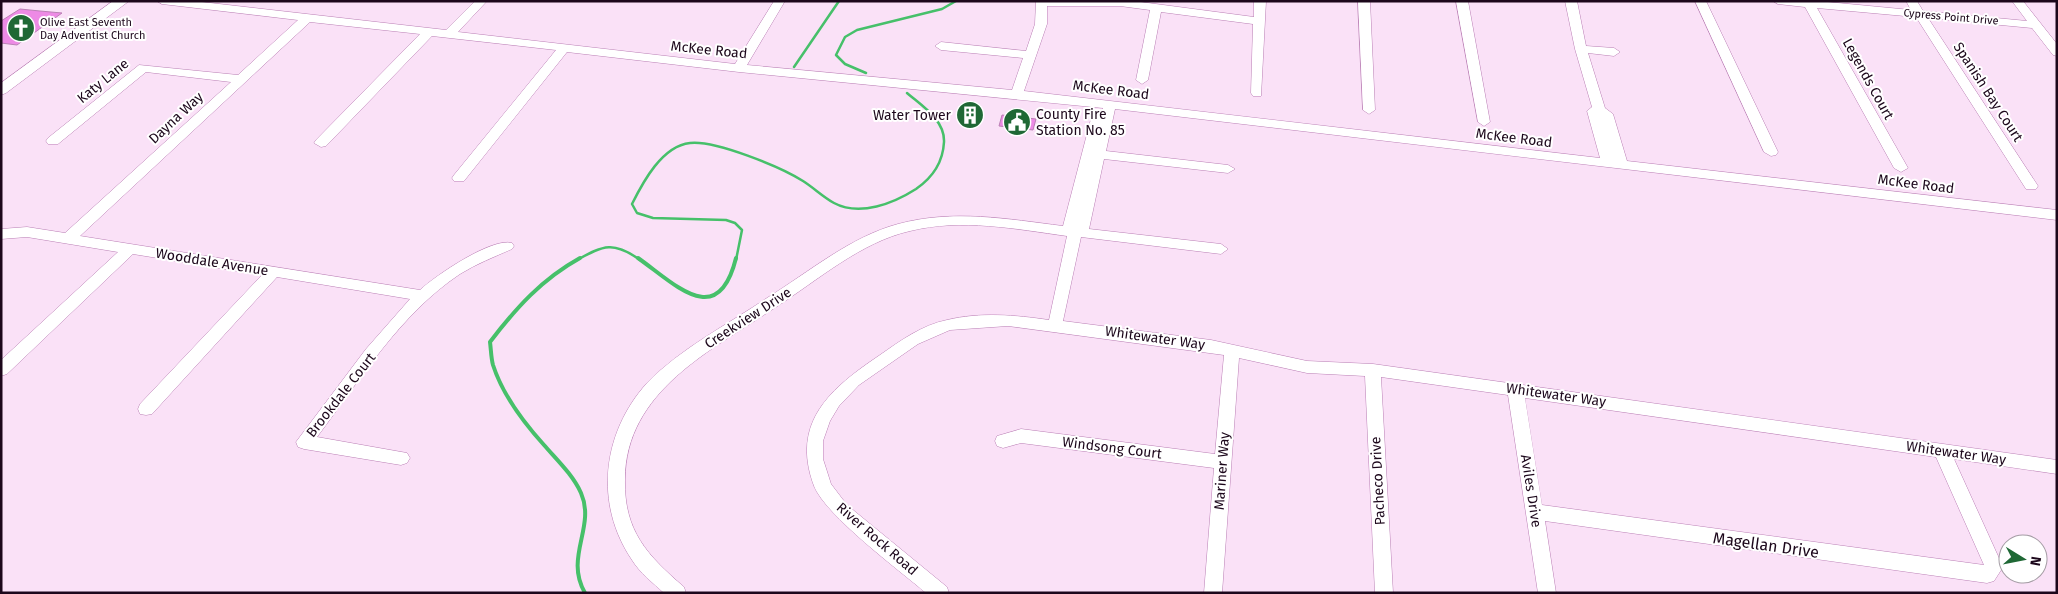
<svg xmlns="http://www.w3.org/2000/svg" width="2058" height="594" viewBox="0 0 2058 594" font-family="'Fira Sans',sans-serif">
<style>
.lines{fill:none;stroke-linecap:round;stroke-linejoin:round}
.stream-far1{stroke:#46c06a;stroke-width:2.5}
.stream{stroke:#46c06a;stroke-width:4}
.building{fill:#ed8ae5;stroke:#bb80b5}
.minor-casing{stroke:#ba7fb5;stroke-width:1}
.major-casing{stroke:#ba7fb5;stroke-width:1}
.minor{fill:#fff;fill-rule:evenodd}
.major{fill:#fff;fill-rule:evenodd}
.labels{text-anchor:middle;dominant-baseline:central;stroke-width:4;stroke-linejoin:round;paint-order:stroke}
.far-street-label{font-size:11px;fill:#1c071b;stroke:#fff}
.far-poi-label{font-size:11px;fill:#1c071b;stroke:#fff;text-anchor:start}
.street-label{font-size:14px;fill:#1c071b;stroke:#fff}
.poi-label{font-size:14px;fill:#1c071b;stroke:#fff;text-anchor:start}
.near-street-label{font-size:16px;fill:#1c071b;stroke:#fff}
</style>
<rect width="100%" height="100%" fill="#fae1f7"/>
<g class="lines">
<path class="stream-far1" d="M794,67l45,-66
M866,73l-21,-9 -9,-9 9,-18 12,-7 85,-21 14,-8
M577,260c27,-15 37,-19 63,0
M736,260l6,-30 -7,-7 -9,-3 -73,-2 -16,-5 -5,-9c11,-22 30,-58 58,-61 25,-3 91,24 113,38 11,7 20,16 31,22 26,14 60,0 82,-14 16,-11 27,-27 28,-47 1,-22 -22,-36 -37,-49"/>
<path class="stream" d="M580,258c-38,21 -64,50 -90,84 1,7 1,16 3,23 9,28 31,58 51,80 13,15 29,30 37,48 15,34 -17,64 4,100
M638,258c37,26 80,73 98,0"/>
</g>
<path class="building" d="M20,9l20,2 22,2 -45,32 -16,-2v-22z
M966,107l13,3 1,6 -7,5 -11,-2 -4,-5z
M1002,115l34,4 -3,11 -34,-4z"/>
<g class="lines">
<g class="minor-casing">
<path id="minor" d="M157,1h36l253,29 29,-29h12l-29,31 277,32 39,-63h11l-38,64 265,25 11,-32 -82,-8 -6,-4 6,-4 85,9 9,-27 1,-23h97l121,16v-16h12l-5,95h-8l-2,-3 2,-69 -92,-12 -13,68 -6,4 -6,-4 14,-70 -30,-4h-73v18l-23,67 576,67 -13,-47 5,-4 -17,-58 -10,-48h12l9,45 28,2 6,4 -6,4 -26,-3 17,55 8,6 14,47 430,49v10l-942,-111 -9,42 122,14 7,4 -7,4 -124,-14 -15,70 132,15 7,5 -7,5 -140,-17 -18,84 148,19 96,21 66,3 684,96v14l-103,-15 49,108 -9,14 -7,2 -442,-62 11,72h-18l-30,-198 -127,-18 12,216h-18l-10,-217 -58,-3 -68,-15 -17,235h-18l10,-125 -193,-25 -18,5 -6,-2 -2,-5 2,-5 24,-7 194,25 9,-99 -216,-29 -58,4 -32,14 -59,41 -20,21 -9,15 -7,20v18l8,25 16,21 100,82 2,6h-23c-27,-23 -100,-77 -112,-107 -24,-64 17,-98 66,-131 20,-14 42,-30 67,-35 33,-8 68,-5 102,0l18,-84c-52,-7 -105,-18 -157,-5 -49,11 -92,49 -134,76 -64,43 -151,84 -151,173 -1,51 22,75 59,107l2,6h-22c-11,-10 -24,-20 -32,-33 -38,-56 -30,-127 15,-177 34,-35 80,-58 120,-85 42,-26 83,-61 131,-74 56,-15 109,-5 165,2l29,-111 2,-3h8l1,-4 -364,-36 -172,-20 -103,129h-10l-2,-3 2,-3 102,-125 -124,-14 -106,110 -5,1 -7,-4 2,-3 104,-106 -110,-12 -230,214 340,54c15,-14 72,-53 92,-47l2,3 -2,3c-18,8 -36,15 -52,25 -60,40 -100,106 -143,163l90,16 3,5 -3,5 -6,2 -97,-16 -6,-2 -2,-5 70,-93 44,-50 -133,-22 -125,137 -6,1 -6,-1 -2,-5 2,-5 122,-129 -129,-21 -126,120 -6,2v-16l117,-108 -91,-15 -26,2v-10l26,-2 38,6 166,-151 -85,-10 -88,72h-10l-2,-3 2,-3 91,-73 99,10 60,-55 -136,-16zM1525,398l411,59 48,108 -442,-60z
M1358,1h12l5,109 -6,4 -6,-4z
M1456,1h12l22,121 -6,4 -6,-4z
M1695,1h11l72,151 -2,3 -5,1 -7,-4z
M1773,1h44l94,9 -5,-9h11l6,10 104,10 -15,-20h11l34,43v12l-4,-1 -21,-27 -104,-10 110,168 -2,3h-10l-110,-172 -99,-9 91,160 -7,4 -7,-4 -89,-161 -27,-3z"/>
</g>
<g class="major-casing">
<path id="major" d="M113,1h16l-123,92 -5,2v-12z"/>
</g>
<use href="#minor" class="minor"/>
<use href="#major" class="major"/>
</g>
<defs>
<g id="church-disc" transform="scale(1.4375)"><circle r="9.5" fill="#1f6835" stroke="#fff"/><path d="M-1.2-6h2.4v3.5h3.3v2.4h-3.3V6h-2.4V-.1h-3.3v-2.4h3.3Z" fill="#fff"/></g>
<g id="building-disc" transform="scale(1.4375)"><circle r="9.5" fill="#1f6835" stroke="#fff"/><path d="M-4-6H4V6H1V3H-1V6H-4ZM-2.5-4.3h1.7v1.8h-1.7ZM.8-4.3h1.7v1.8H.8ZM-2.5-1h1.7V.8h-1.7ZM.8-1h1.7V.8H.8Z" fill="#fff"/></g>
<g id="civic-disc" transform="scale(1.4375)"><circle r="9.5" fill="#1f6835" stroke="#fff"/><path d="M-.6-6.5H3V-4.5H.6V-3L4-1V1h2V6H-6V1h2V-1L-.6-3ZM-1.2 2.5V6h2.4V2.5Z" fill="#fff"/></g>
</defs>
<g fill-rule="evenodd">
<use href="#church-disc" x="21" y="28"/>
<use href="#building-disc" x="970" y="115"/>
<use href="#civic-disc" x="1017" y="122"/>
</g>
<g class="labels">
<g class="far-street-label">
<text transform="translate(1951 17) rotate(5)">Cypress Point Drive</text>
</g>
<g class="far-poi-label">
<text x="40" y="22">Olive East Seventh<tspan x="40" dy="13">Day Adventist Church</tspan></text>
</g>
<g class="street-label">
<text transform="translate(709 50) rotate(6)">McKee Road</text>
<text transform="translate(1868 79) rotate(61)">Legends Court</text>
<text transform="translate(103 81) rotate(-39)">Katy Lane</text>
<text transform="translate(1111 90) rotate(7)">McKee Road</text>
<text transform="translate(1988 92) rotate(57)">Spanish Bay Court</text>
<text transform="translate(176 118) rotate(-43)">Dayna Way</text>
<text transform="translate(1514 138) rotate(7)">McKee Road</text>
<text transform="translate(1916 184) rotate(7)">McKee Road</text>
<text transform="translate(212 262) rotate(9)">Wooddale Avenue</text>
<text transform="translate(748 318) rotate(-33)">Creekview Drive</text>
<text transform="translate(1155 338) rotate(8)">Whitewater Way</text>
<text transform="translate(341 395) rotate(-52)">Brookdale Court</text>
<text transform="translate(1556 395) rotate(8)">Whitewater Way</text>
<text transform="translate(1112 448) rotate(7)">Windsong Court</text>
<text transform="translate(1956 453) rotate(8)">Whitewater Way</text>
<text transform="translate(1222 471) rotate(-86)">Mariner Way</text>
<text transform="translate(1378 481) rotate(-93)">Pacheco Drive</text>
<text transform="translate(1531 491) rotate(81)">Aviles Drive</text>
<text transform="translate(877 539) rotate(41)">River Rock Road</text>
</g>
<g class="poi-label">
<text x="1036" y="114">County Fire<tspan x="1036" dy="16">Station No. 85</tspan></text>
<text x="951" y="115" text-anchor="end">Water Tower</text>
</g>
<g class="near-street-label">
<text transform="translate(1766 545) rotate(8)">Magellan Drive</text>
</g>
</g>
<rect width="2058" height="594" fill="none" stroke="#1c071b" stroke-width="5"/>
<g transform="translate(2023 559) rotate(100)"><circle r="24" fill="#ffffff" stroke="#a49ca4"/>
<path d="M0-4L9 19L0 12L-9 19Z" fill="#1f6835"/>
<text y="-8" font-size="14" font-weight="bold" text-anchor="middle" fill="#1c071b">N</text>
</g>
</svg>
